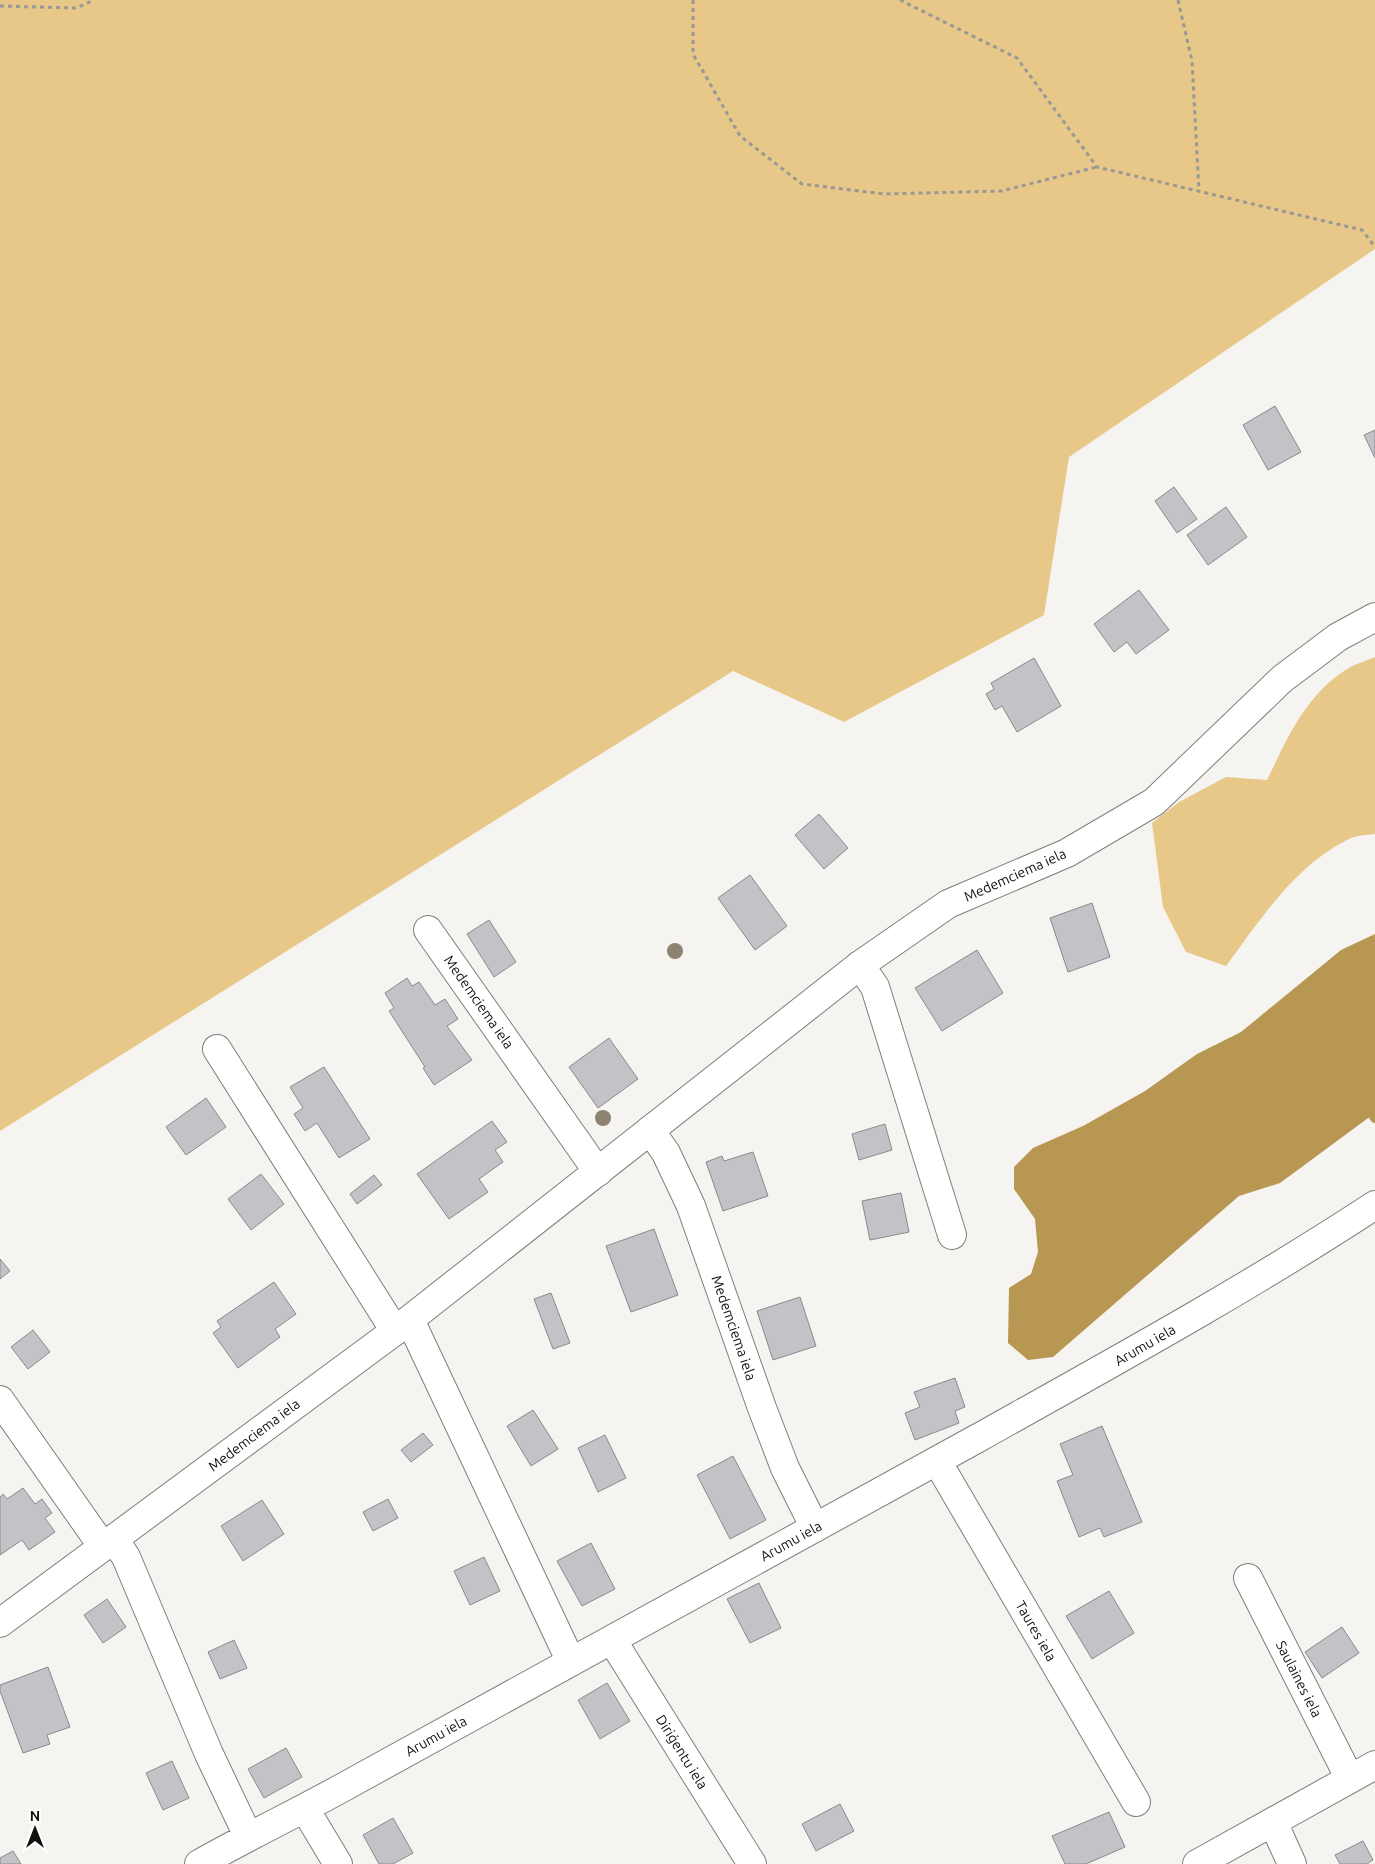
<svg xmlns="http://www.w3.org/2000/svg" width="1375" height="1864" viewBox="0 0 1375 1864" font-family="Ubuntu,sans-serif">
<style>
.green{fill:#e7c888}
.water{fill:#b89753}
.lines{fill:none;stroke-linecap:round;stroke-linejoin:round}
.stream{stroke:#b89753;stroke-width:10}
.building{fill:#c2c3c7;stroke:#898a8e}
.minor-casing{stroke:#7f7e7b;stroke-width:30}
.tertiary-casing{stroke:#7f7e7b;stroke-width:30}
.path{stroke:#999896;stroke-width:3;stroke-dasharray:4 4;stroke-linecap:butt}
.minor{stroke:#fff;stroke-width:28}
.tertiary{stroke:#fff;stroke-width:28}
.tree{fill:#8c8371}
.labels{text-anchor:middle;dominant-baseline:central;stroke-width:4;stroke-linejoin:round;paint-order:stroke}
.street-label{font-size:14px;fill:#11100f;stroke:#fff}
</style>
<rect width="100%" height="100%" fill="#f6f4f1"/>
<path class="green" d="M0,0h1375v249l-306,208 -25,158 -200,107 -111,-51 -733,460z
M1375,657v177c-8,1 -19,1 -26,5 -55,27 -88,80 -123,127l-40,-14 -23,-45 -11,-84 27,-21 47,-25 41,3c21,-43 38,-84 80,-111 8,-5 19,-8 28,-12z"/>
<path class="water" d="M1375,934v179l-95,70 -41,13 -186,161 -25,3 -20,-17 1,-55 22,-14 7,-22 -3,-33 -21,-30v-22l19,-19 50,-22 62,-35 52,-37 44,-22 100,-82z"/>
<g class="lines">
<path class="stream" d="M1373,1115l2,3"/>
</g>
<path class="building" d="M1275,406l26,46 -33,18 -25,-45z
M1375,430v28l-11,-23z
M1174,487l23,32 -20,14 -22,-32z
M1226,507l21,30 -39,28 -21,-30z
M1139,590l30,40 -33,24 -9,-12 -13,10 -20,-28z
M1034,658l27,48 -44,26 -15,-26 -7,4 -9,-16 8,-5 -3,-6z
M819,814l29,34 -24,21 -29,-34z
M750,875l37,51 -32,24 -37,-52z
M1092,903l18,54 -42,15 -18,-54z
M489,920l27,42 -22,15 -27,-43z
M977,950l26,43 -61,38 -27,-43z
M407,978l5,8 7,-4 16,23 10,-6 13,20 -11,7 25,34 -38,25 -11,-17 2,-1 -36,-56 5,-3 -9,-15z
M609,1038l29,41 -40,29 -29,-41z
M324,1067l46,72 -31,19 -22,-35 -12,8 -11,-17 9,-6 -13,-21z
M206,1098l20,29 -40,28 -20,-28z
M492,1121l15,21 -12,8 8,12 -24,17 9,13 -39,27 -32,-45z
M885,1124l7,26 -33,10 -7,-26z
M753,1152l15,44 -45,15 -17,-49 16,-6 2,5z
M261,1174l23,30 -33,26 -23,-31z
M374,1175l8,10 -25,19 -7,-10z
M901,1193l8,39 -39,8 -8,-39z
M654,1229l24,66 -47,17 -25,-66z
M0,1259l10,12 -10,8z
M274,1282l22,32 -21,15 5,8 -42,31 -25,-35 8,-6 -4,-6z
M551,1293l19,50 -17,6 -19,-50z
M800,1297l16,49 -43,14 -16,-49z
M33,1330l17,22 -22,17 -17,-22z
M955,1378l10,29 -10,4 4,12 -44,17 -10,-27 15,-6 -6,-15z
M533,1410l25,39 -27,17 -24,-40z
M1102,1426l40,96 -38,15 -4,-9 -21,9 -22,-56 16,-6 -13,-31z
M423,1433l10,12 -22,17 -10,-12z
M605,1435l21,43 -28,14 -20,-44z
M733,1456l33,64 -36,19 -33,-64z
M23,1488l12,16 7,-5 10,14 -7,5 10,14 -26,18 -7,-10 -22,15v-58l3,-3 4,5z
M388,1499l10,19 -25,13 -10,-19z
M262,1500l22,34 -41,27 -22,-35z
M591,1543l24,46 -33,17 -25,-45z
M484,1557l16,34 -30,14 -16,-34z
M759,1583l22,45 -31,15 -23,-44z
M1109,1591l25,42 -42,26 -26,-43z
M107,1599l19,28 -23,16 -19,-28z
M1342,1627l17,26 -37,25 -17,-26z
M234,1640l13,28 -27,11 -12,-27z
M48,1667l22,60 -23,8 3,9 -27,9 -23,-62v-6z
M607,1683l23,38 -30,18 -22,-39z
M286,1748l16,29 -38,21 -16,-29z
M172,1761l17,37 -26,12 -17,-37z
M840,1804l14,27 -38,20 -14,-27z
M1109,1812l16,35 -39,17h-21l-13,-28z
M393,1818l20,35 -20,11h-14l-16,-29z
M1363,1841l10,19 -6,4h-27l-5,-9z
M13,1851l8,13h-21v-6z"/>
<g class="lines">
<g class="minor-casing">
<path id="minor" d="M428,930l170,242
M860,965l15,22 77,248
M217,1049l178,282
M650,1130l16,23 25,53 71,202 23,60 30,60
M410,1320l161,342
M0,1400l103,147
M937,1461l199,341
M114,1539l12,18 83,197 39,82
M1248,1578l102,201
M612,1640l140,224
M305,1809l33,55
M1273,1822l19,42
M199,1864c53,-30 108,-56 161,-86 206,-113 412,-226 618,-340 134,-75 269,-149 397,-233
M1197,1864l178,-99"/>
</g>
<g class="tertiary-casing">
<path id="tertiary" d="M0,1623l395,-292 465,-366 88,-61 119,-51 87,-51 128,-123 56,-42 37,-20"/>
</g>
<path class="path" d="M693,0v54l47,82 62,48 82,10 117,-3 96,-24
M900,0l117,58 80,109 265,63 13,17
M1178,0l14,61 7,130
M0,6l76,2 18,-8"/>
<use href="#minor" class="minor"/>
<use href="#tertiary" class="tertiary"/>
</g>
<g class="tree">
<circle cx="675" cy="951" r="8"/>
<circle cx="603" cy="1118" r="8"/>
</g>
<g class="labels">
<g class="street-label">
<text transform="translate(1015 875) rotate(-24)">Medemciema iela</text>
<text transform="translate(479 1002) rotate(55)">Medemciema iela</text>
<text transform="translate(734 1328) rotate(71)">Medemciema iela</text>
<text transform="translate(1145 1345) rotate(-30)">Arumu iela</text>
<text transform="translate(254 1435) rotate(-37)">Medemciema iela</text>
<text transform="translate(791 1541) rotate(-29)">Arumu iela</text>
<text transform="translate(1036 1631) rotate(60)">Taures iela</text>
<text transform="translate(1299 1679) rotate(63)">Saulaines iela</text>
<text transform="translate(436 1736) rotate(-29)">Arumu iela</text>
<text transform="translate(682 1752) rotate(58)">Diriģentu iela</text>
</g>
</g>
<g transform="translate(35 1829)" stroke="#ffffff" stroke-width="4" paint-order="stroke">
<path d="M0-4L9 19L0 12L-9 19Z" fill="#11100f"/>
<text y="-8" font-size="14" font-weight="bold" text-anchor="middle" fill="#11100f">N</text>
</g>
</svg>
